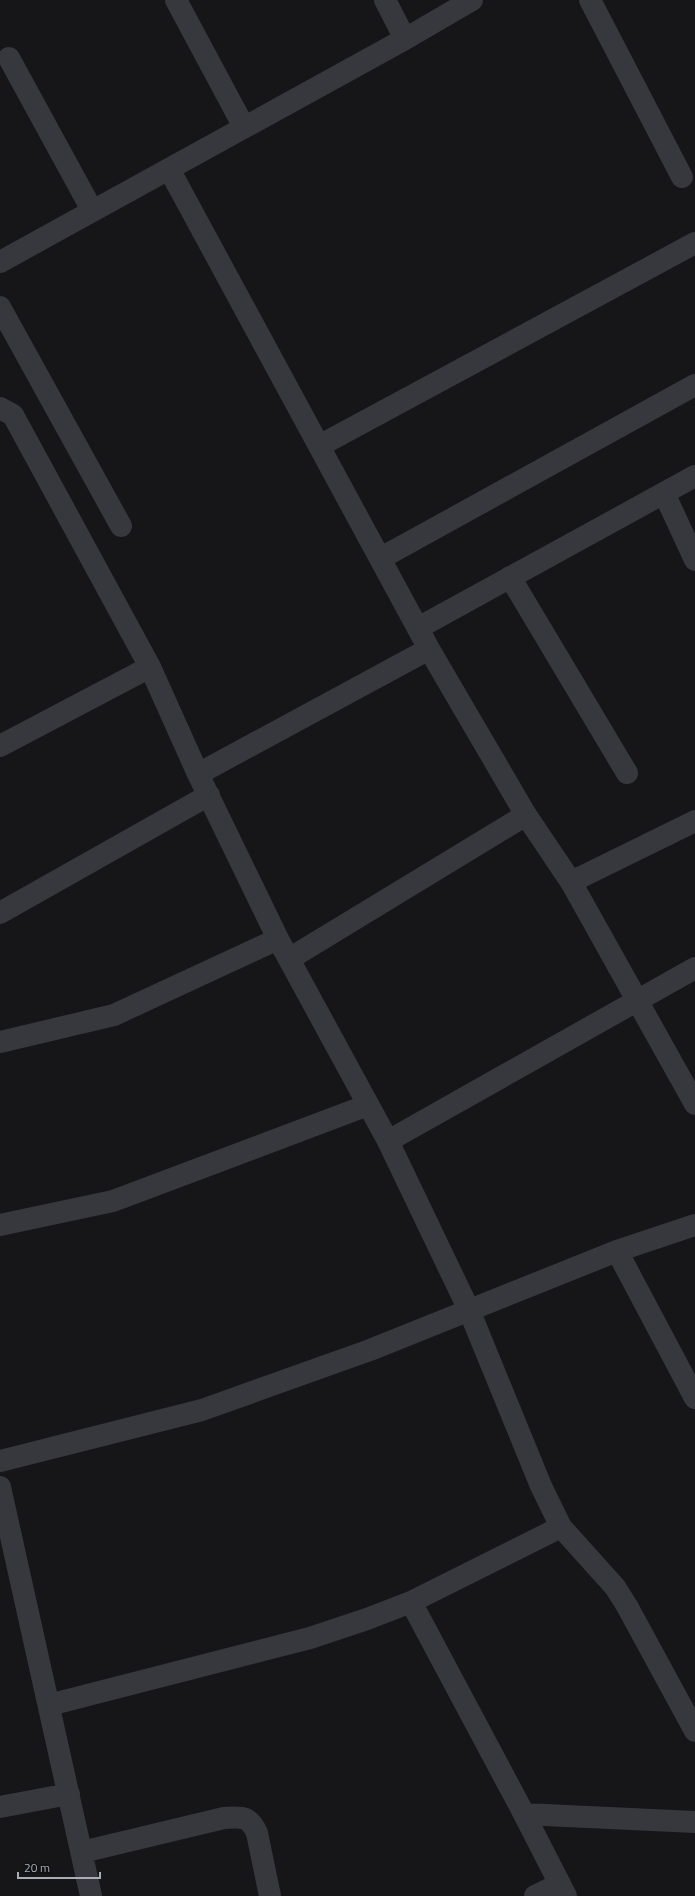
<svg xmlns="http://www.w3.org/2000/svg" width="695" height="1896" viewBox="0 0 695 1896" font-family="'Titillium Web',sans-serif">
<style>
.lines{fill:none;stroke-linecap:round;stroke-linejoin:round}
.street{stroke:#37383d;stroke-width:22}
</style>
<rect width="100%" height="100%" fill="#161618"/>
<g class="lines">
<path class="street" d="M176,0l68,127
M385,0l20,39
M590,0l92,177
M9,58l83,152
M169,169l260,480 97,166 45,67 124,222
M0,262l405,-223 67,-39
M0,307l121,219
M0,408l13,7 137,252 48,107 80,165 110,202 81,169 72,176 20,41 54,60 12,19 68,125
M319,446l376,-203
M664,493l31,67
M381,558l314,-173
M510,577l117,196
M418,628l277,-152
M0,746l150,-79
M198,774l231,-125
M571,882l124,-61
M0,913l209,-118
M289,959l237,-144
M0,1042l114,-27 164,-76
M388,1141l307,-173
M0,1225l113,-24 255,-96
M617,1251l78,147
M0,1461l202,-51 168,-60 247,-99 78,-26
M0,1487l91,409
M411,1602l113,212 42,82
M49,1705l261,-67 57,-19 44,-17 150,-75
M0,1807l69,-13
M524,1814l171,8
M82,1852l142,-34c17,-1 25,-3 33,15l13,63
M535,1896l25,-12"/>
</g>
<path d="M18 1872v6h82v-6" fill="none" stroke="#a8adb8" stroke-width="2"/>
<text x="24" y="1872" font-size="12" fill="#a8adb8" stroke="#111113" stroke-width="3" paint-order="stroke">20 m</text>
</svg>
